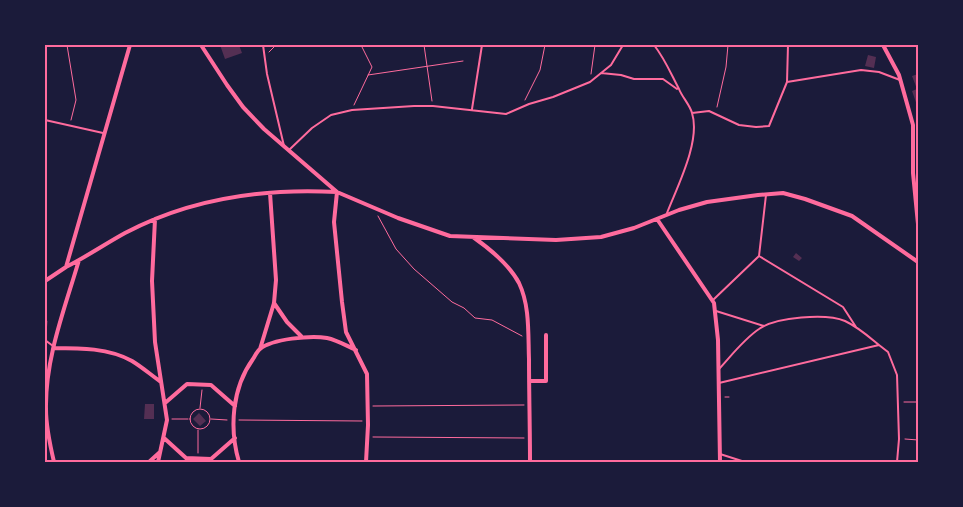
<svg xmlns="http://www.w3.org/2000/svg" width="963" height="507" viewBox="0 0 963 507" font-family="'IBM Plex Sans',sans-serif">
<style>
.building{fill:#542f53}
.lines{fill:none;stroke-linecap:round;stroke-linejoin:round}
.path{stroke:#ff6b9d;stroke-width:1}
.service{stroke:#ff6b9d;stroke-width:2}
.minor{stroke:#ff6b9d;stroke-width:4}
.neatline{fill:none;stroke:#ff6b9d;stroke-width:2}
</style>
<rect width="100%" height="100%" fill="#1b1b3a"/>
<path class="building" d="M220,45h19l3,8 -17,6z
M868,55l8,2 -2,11 -9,-2z
M918,74v34l-6,-17 5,-2 -5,-13z
M796,253l6,5 -3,3 -6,-4z
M45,320l3,1 -2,12h-1z
M145,404h9v15h-10z
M199,413l7,8 -6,5 -7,-7z"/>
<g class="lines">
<path class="path" d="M67,45l9,55 -5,20
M424,45l8,56
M269,52l7,-7
M591,74l4,-29
M368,75l95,-14
M525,100l15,-30 5,-25
M354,105l18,-38 -11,-22
M717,107l9,-40 2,-22
M378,216l18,33 18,20 38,33 12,6 11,10 17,2 30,16
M725,397h4
M904,402h14
M373,406l151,-1
M200,408l2,-18
M190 419a10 10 0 1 1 20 0a10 10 0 1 1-20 0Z
M172,419h16
M211,419l16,1
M239,420l123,1
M373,437l151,1
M905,439l13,1
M198,453v-23"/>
<path class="service" d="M263,45l4,29 17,72
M654,45c11,14 17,29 25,44 3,8 11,16 13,24 9,28 -15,74 -25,100
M601,73l20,2 13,4h29l14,10
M787,82l74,-12 18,2 21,8
M472,109l10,-64
M692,113l17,-2 30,14 17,2 13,-1 18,-44 1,-37
M45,120l58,13
M289,150l23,-22 19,-13 21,-5 62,-4h19l73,8 23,-10 24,-7 37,-15 21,-17 12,-20
M759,256l84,51 13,20
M713,300l46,-44 7,-61
M716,311l48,15
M45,340l8,6
M719,369c12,-13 25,-30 40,-40 17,-12 67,-16 86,-8 13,6 23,15 34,24
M719,383l160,-38 9,7 9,23 2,64 -2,23
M720,454l25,8"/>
<path class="minor" d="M201,45l26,40 16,22 21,22 73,63 61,26 52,18 106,4 45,-3 33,-9 45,-18 28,-8 51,-7 25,-2 22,6 47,17 66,46
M883,45l16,30 14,50v48l5,51
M155,219l-3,62 3,61 12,78 -9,42
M657,219l57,84 4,37 2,122
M473,237c17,12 36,27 46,46 11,23 9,51 10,76 0,34 1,69 1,103
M66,267c20,-10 39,-23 59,-34 66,-35 139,-45 212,-41l-3,30 8,80 4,30 21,42 1,51 -2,37
M45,281l21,-14 64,-222
M274,303l13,19 14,14
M54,348c26,0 55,0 78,13 10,6 19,14 29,21
M260,349l14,-46 2,-23 -6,-87
M529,381h17v-46
M165,403l22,-19 24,1 24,21
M164,438l22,20 25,1 24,-21
M54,462c-4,-17 -8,-35 -8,-53 -1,-51 19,-101 33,-149
M149,462l11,-10
M239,462c-10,-34 -7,-74 14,-103 2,-3 4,-8 7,-10 12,-10 51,-14 67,-11 10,2 20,8 29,12"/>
</g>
<rect width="963" height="507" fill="none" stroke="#1b1b3a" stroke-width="92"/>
<rect x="46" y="46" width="871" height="415" class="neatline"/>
</svg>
